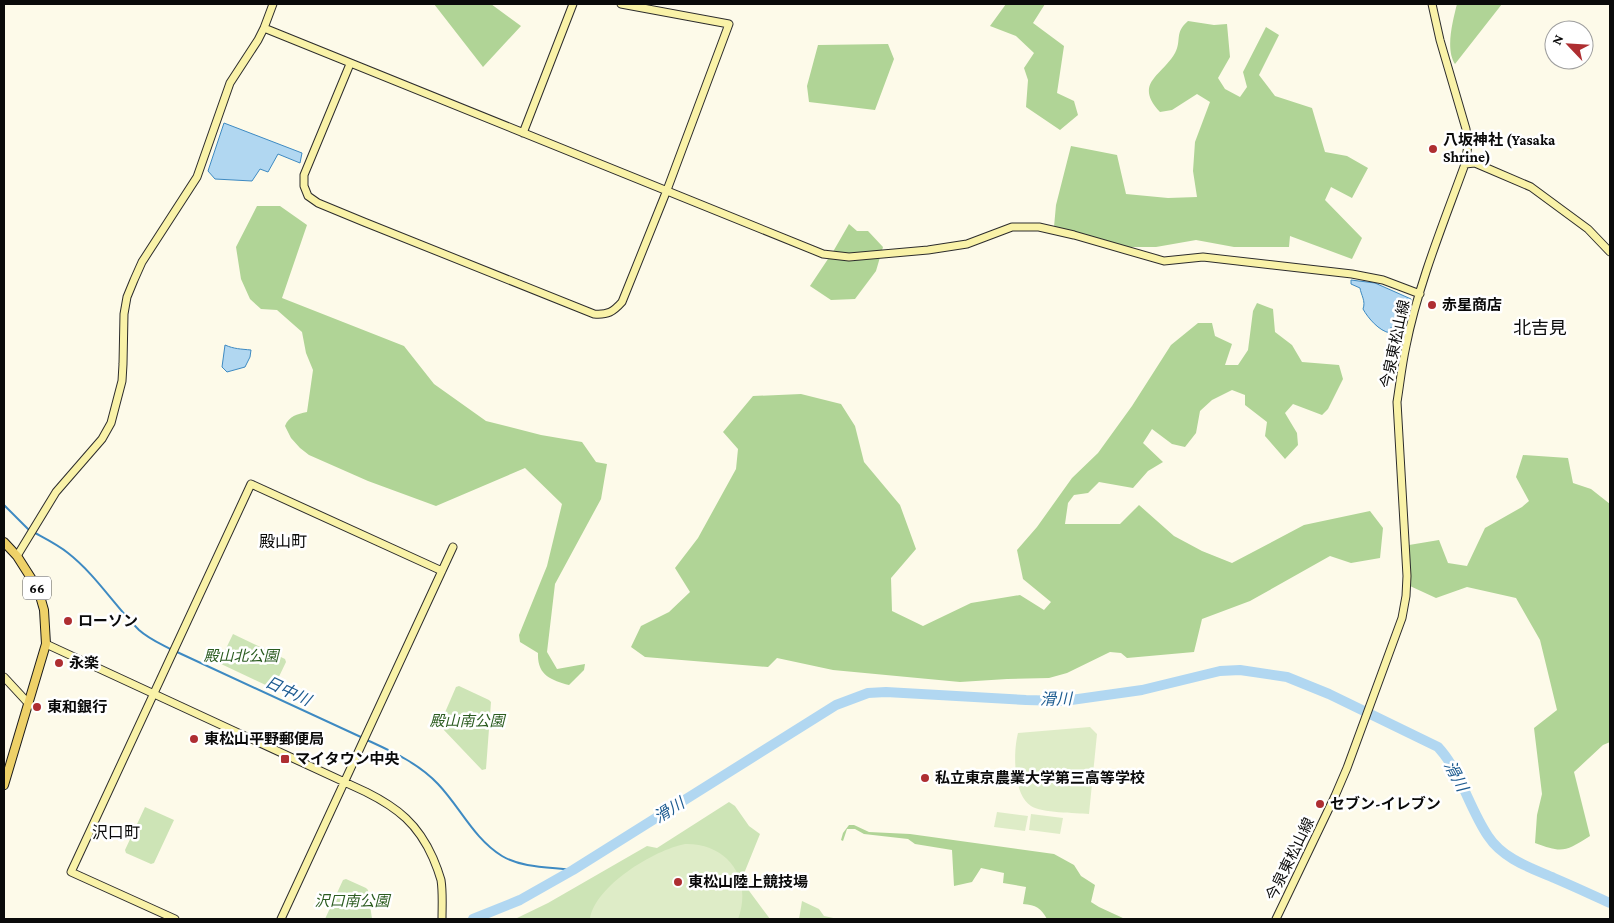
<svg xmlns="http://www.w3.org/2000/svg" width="1614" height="923" viewBox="0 0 1614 923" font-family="'Crimson Pro','Noto Sans JP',serif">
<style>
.green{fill:#cde4b6}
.forest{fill:#b0d496}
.pitch{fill:#deecc7}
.water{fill:#b1d7f1;stroke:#3e8ac2}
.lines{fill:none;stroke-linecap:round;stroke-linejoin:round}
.stream{stroke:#3e8ac2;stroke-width:2}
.river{stroke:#b1d7f1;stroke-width:10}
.secondary-casing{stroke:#2c2c2c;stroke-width:9}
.primary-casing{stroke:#1b1b1b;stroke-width:10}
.secondary{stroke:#f9f2a8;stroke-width:7}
.primary{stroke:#eed168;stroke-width:8}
.poi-dot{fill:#ae2e31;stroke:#fff;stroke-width:2}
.labels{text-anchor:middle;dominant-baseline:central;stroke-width:5;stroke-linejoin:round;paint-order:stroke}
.shield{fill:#fff;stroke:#545454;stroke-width:1}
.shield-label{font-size:14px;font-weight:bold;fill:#0a0a0a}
.poi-label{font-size:15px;font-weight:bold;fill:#0a0a0a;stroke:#fff;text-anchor:start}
.street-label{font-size:15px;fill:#0a0a0a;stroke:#fff}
.park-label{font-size:15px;font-style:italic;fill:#2b5c20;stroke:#fff}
.neighbourhood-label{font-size:16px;fill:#0a0a0a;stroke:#fff}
.water-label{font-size:16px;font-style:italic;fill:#1e5c91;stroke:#fff}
.quarter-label{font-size:18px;fill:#0a0a0a;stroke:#fff}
</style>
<rect width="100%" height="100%" fill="#fdfae9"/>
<path class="green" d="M233,634l52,25 1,3 -12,25 -2,1 -53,-25z
M459,686l30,14 2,2 -5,67 -4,1 -40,-42 -2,-4 16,-37z
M729,802l6,4 14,20 11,8 -17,42 4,12 23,31h-255l33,-16 99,-57 10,2z
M145,807l29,13 -20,43 -3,1 -25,-11 -1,-3z
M346,879l20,9 2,2 4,29h-47l18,-39z
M802,901l17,8 5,7 14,3h-39z"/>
<path class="forest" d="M434,4h57l30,22 -38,41z
M1006,4h39l-12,19 31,23 -7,47 17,8 4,14 -18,15 -34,-23 2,-27 -4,-12 10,-15 -18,-17 -26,-10z
M1457,4h45l-47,60c-10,-15 -2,-44 2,-60z
M1188,21l26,4 13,-1 3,33 -12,21 7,11 15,8 7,-10 -4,-15 23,-45 13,8 -20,40 16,21 37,12 13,44 22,4 21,12 -16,30 -21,-11 -6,13 37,38 -10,21 -62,-23 -1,11h-55l-38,-7 -40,7h-28l-74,-20 2,-22 15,-59 46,9 9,39 42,4 29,-1 -4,-26 2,-29 15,-40 -13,-8 -25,16 -12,2c-27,-29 2,-36 15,-59 7,-13 -1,-20 13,-32z
M888,44l6,15 -19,51 -66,-8 -2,-16 11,-41z
M257,206h23l27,19 -25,73 122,48 30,38 52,37 55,14 41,7 14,20 11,2 -6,35 -46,85 -8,68 10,17 28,-5 -1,6 -15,15c-18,-5 -32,-10 -31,-32l-18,-11 -1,-7 28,-69 15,-62 -37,-36 -89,38 -68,-25 -59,-26 -9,-7 -9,-10 -6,-12c4,-10 12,-12 22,-14l6,-42 -7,-17 -4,-21 -25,-22 -16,-1 -11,-10 -9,-20 -5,-32z
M849,224l8,7h11l15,16 -7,24 -21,28 -24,1 -21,-14 24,-36z
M1257,303l16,6 2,23 17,13 10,17 37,3 4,14 -15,30 -6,6 -29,-11 -8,9 12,20 1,12 -13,14 -20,-23 2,-14 -22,-17v-10l-13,-5 -20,10 -12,11 -4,22 -11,14 -13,-3 -20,-15 -9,14 20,19 -15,9 -15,17 -34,-6 -11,11 -14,2 -6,8 -3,21h55l19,-19 35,31 28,15 30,12 72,-38 66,-14 13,17 -3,30 -29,5 -21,-7 -80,45 -48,18 -8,33 -67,6 -6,-5 -11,-1 -43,21 -18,5 -42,1 -47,3 -127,-12 -56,-12 -9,9 -123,-10 -14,-10 10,-21 28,-14 21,-20 -15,-24 23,-30 38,-69 2,-20 -15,-17 30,-36 48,-2 40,10 14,22 9,36 36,43 16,44 -25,29 1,33 31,15 48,-23 49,-8 24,15 7,-8 -28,-23 -6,-29 20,-23 35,-49 26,-25 34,-47 39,-61 27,-22h14l3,13 17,8 -7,21h13l10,-15 5,-39z
M1523,455l45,3 5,25 18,6 19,15v238l-7,3 -29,27 16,64c-25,16 -28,17 -55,7l2,-28 5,-21 -8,-66 23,-18 -17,-70 -24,-42 -49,-11 -31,11 -26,-12 -1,-41 30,-5 9,23 19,3 18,-38 37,-21 7,-6 -13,-24z
M849,825h5l15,7 41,2 144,20 20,11 7,11 14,9 -4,17 8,5 26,12h-78c-6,-11 -11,-14 -24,-15l3,-17 -23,-4 1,-10 -23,-5 -9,14 -18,4 -2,-36 -37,-6 -7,-5 -44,-5 -9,-5h-8l-4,12 -2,-1 2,-7z"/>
<path class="pitch" d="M1090,727l7,7 -8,80c-13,-1 -48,-1 -58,-8 -18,-11 -18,-54 -13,-73z
M997,812l31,4 -3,15 -31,-4z
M1031,814l32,4 -3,16 -31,-4z
M685,844c43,-1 68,35 53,75h-148c5,-33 64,-69 95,-75z"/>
<path class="water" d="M224,123l78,30 -2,10 -22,-9 -10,18 -8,-3 -8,12 -37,-2 -7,-8z
M1351,280l24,3 36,16 -3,16 -7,9 -4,11 -3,-1v-6h-4v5c-11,-2 -22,-15 -27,-24 3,-8 -2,-14 -3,-21l-9,-4z
M225,345c9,4 16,4 26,5l-1,7 -5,10 -18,5 -5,-5z"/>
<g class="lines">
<path class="stream" d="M4,505l26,26
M35,533c11,6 23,12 33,20 28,22 46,52 71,77 10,9 22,14 33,20
M177,652l186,86
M367,740c26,12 51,23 71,44 22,23 36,55 64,72 20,12 48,11 71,14"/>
<path class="river" d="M473,919l47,-19 53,-30 263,-165 32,-12 18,-1 140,8 38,1 78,-11 78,-19 20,-1 47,7 42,17 109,53c23,25 31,61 50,89 15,23 43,32 66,42 19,8 38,17 56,25"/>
<g class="secondary-casing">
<path id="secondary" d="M264,28l559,226 26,3 79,-7 39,-6 45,-17h27l35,8 90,26 39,-4 149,17 31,6 37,14
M350,64l-46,111v11l4,10 10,7 46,19 230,92c14,1 19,-2 28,-12l45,-112 62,-166 -108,-20
M523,133l50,-129
M1465,164l10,-1 56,24 57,42 22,23
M17,556l39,-64 46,-53 9,-16 11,-42 1,-17 1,-50 3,-17 7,-17 8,-18 55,-85 33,-94 28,-43 6,-12 9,-24
M46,644l320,148c32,16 52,32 67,66 3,7 6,15 8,22 2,13 1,26 1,39
M4,677l25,27
M175,919l-104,-47 180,-388 191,87
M281,919l172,-372
M1276,919l59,-123 12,-28 55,-150 4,-22 1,-20 -10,-174c3,-19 5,-38 9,-56 12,-61 38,-124 59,-182l3,-19 -2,-16 -26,-89 -8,-36"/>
</g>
<g class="primary-casing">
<path id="primary" d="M4,542l13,14 21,33 6,21 2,34 -42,141"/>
</g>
<use href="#secondary" class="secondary"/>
<use href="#primary" class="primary"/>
</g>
<g class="poi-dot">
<circle cx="1433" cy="149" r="5"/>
<circle cx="1432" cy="305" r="5"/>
<circle cx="68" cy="621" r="5"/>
<circle cx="59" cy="663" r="5"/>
<circle cx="37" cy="707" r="5"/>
<circle cx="194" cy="739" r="5"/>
<rect x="280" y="754" width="10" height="10" rx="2.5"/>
<circle cx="925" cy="778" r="5"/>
<circle cx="1320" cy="804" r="5"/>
<circle cx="678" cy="882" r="5"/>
</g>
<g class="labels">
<rect class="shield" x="23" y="576.5" width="28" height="23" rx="4"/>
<g class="shield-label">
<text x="37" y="588">66</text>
</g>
<g class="poi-label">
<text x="1443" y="140">八坂神社 (Yasaka<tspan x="1443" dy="17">Shrine)</tspan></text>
<text x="1442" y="305">赤星商店</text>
<text x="78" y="621">ローソン</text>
<text x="69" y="663">永楽</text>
<text x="47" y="707">東和銀行</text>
<text x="204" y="739">東松山平野郵便局</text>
<text x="295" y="759">マイタウン中央</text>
<text x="935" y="778">私立東京農業大学第三高等学校</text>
<text x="1330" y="804">セブン-イレブン</text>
<text x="688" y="882">東松山陸上競技場</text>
</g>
<g class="street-label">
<text transform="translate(1395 344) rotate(-78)">今泉東松山線</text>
<text transform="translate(1290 859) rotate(-64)">今泉東松山線</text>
</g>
<g class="park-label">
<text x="241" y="656">殿山北公園</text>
<text x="467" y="721">殿山南公園</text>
<text x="352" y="901">沢口南公園</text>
</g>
<g class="neighbourhood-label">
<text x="283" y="541">殿山町</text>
<text x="116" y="832">沢口町</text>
</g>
<g class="water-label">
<text transform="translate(288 691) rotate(25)">日中川</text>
<text transform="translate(1056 699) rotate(-1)">滑川</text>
<text transform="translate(1456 776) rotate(62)">滑川</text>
<text transform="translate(669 810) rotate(-32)">滑川</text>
</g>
<g class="quarter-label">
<text x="1540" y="328">北吉見</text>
</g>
</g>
<rect width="1614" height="923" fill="none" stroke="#0a0a0a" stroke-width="10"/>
<g transform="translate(1569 45) rotate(295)"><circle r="24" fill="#ffffff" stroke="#9d9d9d"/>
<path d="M0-4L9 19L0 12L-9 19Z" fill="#ae2e31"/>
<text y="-8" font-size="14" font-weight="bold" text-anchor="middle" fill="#0a0a0a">N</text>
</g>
</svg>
